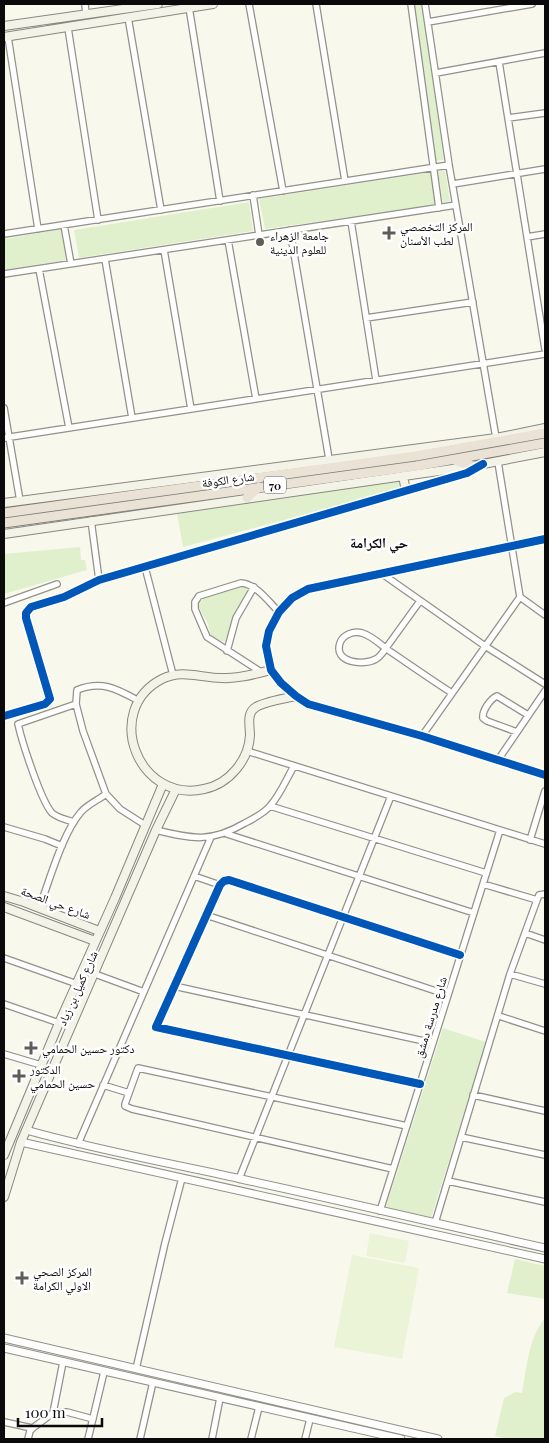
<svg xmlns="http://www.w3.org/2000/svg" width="549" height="1443" viewBox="0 0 549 1443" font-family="'Playfair Display','Noto Naskh Arabic',serif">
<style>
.green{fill:#e0f0cd}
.pitch{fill:#ebf4d6}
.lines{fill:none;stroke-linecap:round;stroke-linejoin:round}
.minor-casing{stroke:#92918c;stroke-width:8}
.tertiary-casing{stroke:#92918c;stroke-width:9}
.secondary-casing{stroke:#888883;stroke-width:10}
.trunk-casing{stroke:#7f7e7a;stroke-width:11}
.minor{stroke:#fefefc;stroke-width:5.5}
.tertiary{stroke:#fefefc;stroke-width:7}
.secondary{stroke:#f4f3e7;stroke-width:8}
.trunk{stroke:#eae2d4;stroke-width:9}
.cycleway-casing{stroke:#fff;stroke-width:11}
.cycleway{stroke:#0057b8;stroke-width:8}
.poi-dot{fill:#5e5d59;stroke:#fff;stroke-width:2}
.labels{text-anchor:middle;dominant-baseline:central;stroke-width:5;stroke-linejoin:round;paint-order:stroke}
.shield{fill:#fff;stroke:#545454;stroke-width:1}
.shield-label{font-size:11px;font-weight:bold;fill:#0a0a0a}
.poi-label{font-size:12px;fill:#0a0a0a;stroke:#fff;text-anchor:start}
.street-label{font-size:12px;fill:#0a0a0a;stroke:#fff}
.neighbourhood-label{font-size:14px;font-weight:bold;fill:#0a0a0a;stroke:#fff}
</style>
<rect width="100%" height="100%" fill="#f9f8ed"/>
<path class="green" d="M414,4h8l22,156 -8,1z
M445,170l5,31 -7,1 -5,-30z
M431,172l5,33 -171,24 -6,-30z
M249,202l4,29 -174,27 -5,-28z
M61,229l5,31 -62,10v-31z
M400,479l1,10 -218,58 -6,-33z
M80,547l1,13h4l2,10 -83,24v-40z
M241,585l8,5 -17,29 -5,23 -9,-2 -8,-6 -2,-10 -9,-16v-5l5,-5z
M443,1028l43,14 -55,176 -45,-11z
M515,1259l30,7v33l-38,-6z
M545,1318v121h-37l-13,-3 9,-38 11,-6 7,1c5,-26 6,-54 23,-75z"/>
<path class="pitch" d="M370,1233l39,8 -4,22 -39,-7z
M352,1255l67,13 -17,91 -68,-12z"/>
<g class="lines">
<g class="minor-casing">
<path id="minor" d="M85,4l1,10
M249,4l34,187
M316,4l29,177
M411,4l28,204
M425,4l24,161 47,273
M189,7l31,194
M128,17l33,193
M428,22l104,-18
M68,28l30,192
M8,37l30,192
M499,62l46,287
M436,73l109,-20
M508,118l37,-5
M453,184l92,-15
M253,195l6,40
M351,221l25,159
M64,225l7,39
M290,230l39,229
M4,234l445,-69
M527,237l18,-3
M228,240l28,159
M164,250l27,159
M105,259l27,159
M39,269l30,159
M4,274l452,-69
M366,318l107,-16
M4,408l16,93
M4,438l541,-84
M91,520l8,60
M545,539l-237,50 -16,9 -13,14 -10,19 -3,15 5,24 10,13 15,13 12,8 114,32 123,39
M145,567l28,108
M381,573l104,73 60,38
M520,597l25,18
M420,601l-34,47c-3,4 -6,9 -10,11 -12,7 -43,4 -36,-16 3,-9 14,-12 22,-10 10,3 18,11 26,17 21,14 42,29 64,43
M4,603l53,-19
M227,651l9,-33 18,-31
M261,672l-54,-35 -12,-28v-7l4,-6 42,-13c15,1 27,18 38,29
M139,701c-22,-12 -37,-21 -62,-11l-1,14 7,27 23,63 14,15 25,16
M4,716l41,-12 5,-5 -24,-81v-5l5,-6 33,-10 35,-17 368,-107 11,-6
M517,732l-30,-11 -4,-3c-1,-7 7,-19 14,-22l31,19
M422,736l98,-139 -22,-135
M247,751l298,93
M498,760l47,-69
M270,806l216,67
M74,822c-7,-2 -16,-4 -22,-9 -11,-12 -30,-71 -34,-89l58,-20
M4,827l41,12 17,7
M156,830c37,9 55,13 89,-7 8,-4 19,-10 25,-17 10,-11 17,-28 24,-40
M227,834l247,79
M530,840l15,-49
M194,876l26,9
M483,884l54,16
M39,908c11,-28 23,-74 42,-96 6,-7 17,-12 25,-18
M206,915l242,80
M525,933l20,7
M4,958l73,26
M95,974l49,18
M510,974l35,10
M174,986l259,57
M4,1004l55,19
M499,1016l46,15
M4,1054l37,11
M420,1084l-264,-57 64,-142 4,-4 5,-1 231,75
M103,1085l26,8
M473,1095l72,16
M461,1137l84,18
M78,1144l133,-307
M393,1169l-261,-60 -7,-3v-2l13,-36 269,58
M239,1179l152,-383
M448,1181l97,21
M380,1211l120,-381
M435,1223l75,-249 27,-74 2,-5 6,-1
M136,1369l29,-126 17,-65
M53,1413l10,-51
M4,1422l28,6
M28,1439l2,-8 4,-4 19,-14 14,-1 26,7
M88,1439l16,-67
M140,1439l13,-57
M212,1439l8,-41
M251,1439l8,-32
M305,1439l5,-20"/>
</g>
<g class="tertiary-casing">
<path id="tertiary" d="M26,1130c71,20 143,33 215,49 102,22 203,46 304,69
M21,1142l524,117
M4,1338l434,101
M4,1348l397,91"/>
</g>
<g class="secondary-casing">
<path id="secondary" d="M4,26l154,-22
M4,37l209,-33
M403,476l3,15
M4,503l492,-65 49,-10
M4,534l469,-68 72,-14
M271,670c-16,4 -33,9 -49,8 -21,0 -40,-9 -60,1 -60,31 -24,125 42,110 25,-5 45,-29 46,-54 0,-9 -4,-22 6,-28 8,-5 30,-9 40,-11
M4,896l20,6 75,29
M4,907l91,34
M4,1155l55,-132 56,-125 48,-114
M4,1197l17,-55 135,-312 20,-41"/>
</g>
<g class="trunk-casing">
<path id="trunk" d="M454,460l19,6
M247,498l12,-11
M4,513l412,-57 129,-23
M4,523l412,-57 129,-23"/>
</g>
<use href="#minor" class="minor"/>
<use href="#tertiary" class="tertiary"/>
<use href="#secondary" class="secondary"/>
<use href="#trunk" class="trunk"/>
<g class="cycleway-casing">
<path id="cycleway" d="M545,539l-237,50 -16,9 -13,14 -10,19 -3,15 5,24 10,13 15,13 12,8 114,32 123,39
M4,716l41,-12 5,-5 -24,-81v-5l5,-6 33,-10 35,-17 368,-107 16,-9
M420,1084l-264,-57 64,-142 4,-4 5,-1 231,75"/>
</g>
<use href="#cycleway" class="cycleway"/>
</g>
<g class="poi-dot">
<path d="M386.5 225.5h5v5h5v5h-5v5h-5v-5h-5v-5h5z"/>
<circle cx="260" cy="242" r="5"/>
<path d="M28.5 1040.5h5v5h5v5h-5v5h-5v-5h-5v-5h5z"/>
<path d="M16.5 1068.5h5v5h5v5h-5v5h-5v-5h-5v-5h5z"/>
<path d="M19.5 1270.5h5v5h5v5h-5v5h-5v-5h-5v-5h5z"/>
</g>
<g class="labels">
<rect class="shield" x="264" y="476.5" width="22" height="17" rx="4"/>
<g class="shield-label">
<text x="275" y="485">70</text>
</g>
<g class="poi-label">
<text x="400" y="226">المركز التخصصي<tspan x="400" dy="14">لطب الأسنان</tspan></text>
<text x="270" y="235">جامعة الزهراء<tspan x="270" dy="14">للعلوم الدينية</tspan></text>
<text x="42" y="1048">دكتور حسين الحمامي</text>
<text x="30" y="1069">الدكتور<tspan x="30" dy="14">حسين الحمامي</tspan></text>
<text x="33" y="1271">المركز الصحي<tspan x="33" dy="14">الاولي الكرامة</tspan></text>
</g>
<g class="street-label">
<text transform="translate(228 479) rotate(-8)">شارع الكوفة</text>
<text transform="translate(56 902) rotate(20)">شارع حي الصحة</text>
<text transform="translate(77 988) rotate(-66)">شارع كميل بن زياد</text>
<text transform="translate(430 1017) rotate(-73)">شارع مدرسة دمشق</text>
</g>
<g class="neighbourhood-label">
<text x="379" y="542">حي الكرامة</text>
</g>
</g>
<rect width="549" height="1443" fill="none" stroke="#0a0a0a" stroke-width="10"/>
<path d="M18 1418v8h84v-8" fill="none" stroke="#0a0a0a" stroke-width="2.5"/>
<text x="25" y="1418" font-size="15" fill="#0a0a0a" stroke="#ffffff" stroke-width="4" paint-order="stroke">100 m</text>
</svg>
